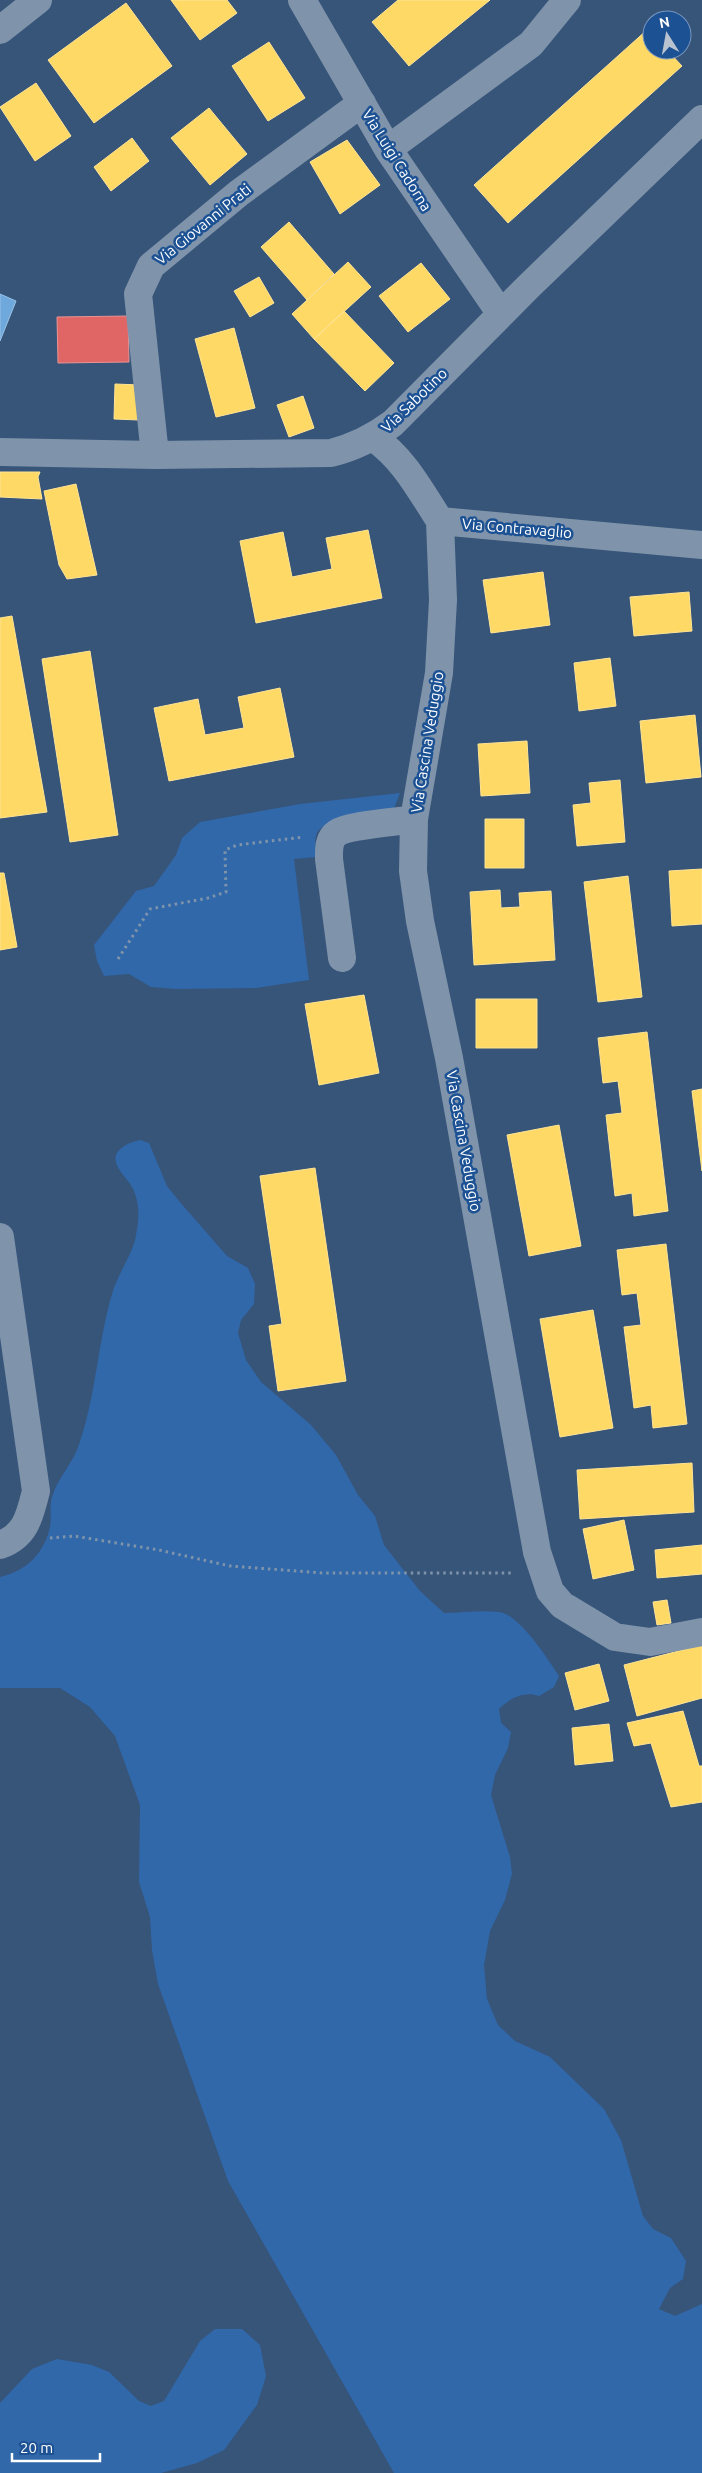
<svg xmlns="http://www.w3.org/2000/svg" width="702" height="2473" viewBox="0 0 702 2473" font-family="Ubuntu,sans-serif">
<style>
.green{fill:#3168aa}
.homes{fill:#ffd966;stroke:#ffe494}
.shops{fill:#e06666;stroke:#e99494}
.schools{fill:#6fa8dc;stroke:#9ac2e6}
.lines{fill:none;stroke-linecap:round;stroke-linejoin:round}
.path{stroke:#7f94ab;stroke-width:3;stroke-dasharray:2.5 4;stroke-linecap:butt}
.minor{stroke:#7f94ab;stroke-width:28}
.labels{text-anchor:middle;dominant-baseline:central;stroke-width:5;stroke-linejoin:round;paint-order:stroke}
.street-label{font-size:15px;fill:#fff;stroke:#1c5194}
</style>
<rect width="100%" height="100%" fill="#375479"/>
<path class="green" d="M400,793l-9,23c-17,2 -61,2 -72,14 -6,6 -3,19 -2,27l-23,2 15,121 -53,8 -80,1 -25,-2 -22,-13 -25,2 -7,-15 -3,-16 42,-54 18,-5 22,-31 6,-17 18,-16 100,-18z
M140,1140l9,3 18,43 12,15 48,55 21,12 7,16 -1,20 -13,16 -3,13 8,27 15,22 50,43 25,30 22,40 17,21 9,29 36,46 24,22c18,0 37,-3 55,-1 20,2 49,47 60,64l-5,11 -15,9c-15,-5 -29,2 -40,13l2,14 10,9 -3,16 -13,27 -4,20 19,62 2,17 -7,26 -15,31 -6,34 3,34 11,26 17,16 35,16 54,52 17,31 22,76 10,13 18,9 15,23 -3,18 -13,9 -11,21 16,7 27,-12v169h-308l-166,-292 -70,-197 -6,-34 -2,-33 -11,-35 1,-77 -25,-69 -25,-29 -30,-19h-60v-111c26,-6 44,-23 50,-50 2,-10 -1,-21 2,-30 5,-17 18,-31 25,-47 19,-51 20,-105 35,-156 5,-19 22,-42 24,-59 3,-15 4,-29 -2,-44 -3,-8 -11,-15 -15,-22 -11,-17 7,-26 21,-29z
M215,2329h27l18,16 6,31 -9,29 -33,45 -27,13 -36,10h-161v-70l32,-34 25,-10 35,6 17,7 30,29 12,5 13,-5 36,-60z"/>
<path class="homes" d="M171,0h56l10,13 -37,27z
M398,0h92l-81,66 -37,-44z
M126,3l46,63 -78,57 -46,-63z
M648,29l4,5v16h15l15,16 -174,157 -34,-38z
M269,42l36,56 -37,23 -36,-55z
M36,83l35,53 -36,25 -35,-54z
M209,108l38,46 -37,31 -39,-47z
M132,138l17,23 -38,30 -17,-24z
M347,140l33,45 -40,29 -30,-52z
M289,222l45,52 -27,26 -46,-53z
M348,262l23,25 -57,52 -22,-25z
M421,263l29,36 -42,33 -29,-36z
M259,277l15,26 -24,14 -16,-26z
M344,311l50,52 -29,28 -51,-52z
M234,328l21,80 -39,9 -21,-78z
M115,384l25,1 -1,35 -25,-1z
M303,396l11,32 -25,9 -12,-32z
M0,472h40l-2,5 4,22 -42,-2z
M76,484l21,91 -30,4 -8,-14 -15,-74z
M368,530l14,68 -126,25 -16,-82 43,-9 9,45 40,-8 -6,-31z
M543,572l7,53 -59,8 -8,-53z
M689,592l3,39 -58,5 -4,-39z
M12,616l35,196 -47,6v-200z
M90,651l28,184 -48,7 -28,-183z
M610,658l6,48 -37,5 -5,-48z
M280,688l14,69 -125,24 -15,-73 44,-9 7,36 39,-7 -6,-31z
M695,715l6,62 -55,6 -6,-62z
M527,741l3,52 -49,3 -3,-52z
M620,780l5,62 -48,4 -4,-41 18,-2 -2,-20z
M485,819h39v49h-39z
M702,869v55l-30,2 -3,-55z
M0,873h4l13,74 -17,3z
M628,876l14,121 -44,5 -14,-120z
M500,890l1,18 19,-1 -1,-14 32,-2 4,69 -81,5 -4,-73z
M364,995l15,78 -60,12 -14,-81z
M476,999h61v49h-61z
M647,1032l21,179 -34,5 -2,-23 -17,3 -9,-81 16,-2 -4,-32 -15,2 -5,-45z
M702,1089v82l-10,-80z
M559,1125l22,121 -52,10 -22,-121z
M315,1168l31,213 -68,10 -9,-65 13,-2 -22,-148z
M666,1244l21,180 -34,4 -2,-23 -17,3 -10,-81 17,-2 -4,-32 -15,2 -5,-45z
M593,1310l20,118 -53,9 -20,-118z
M692,1463l2,49 -114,7 -3,-49z
M624,1520l10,50 -41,9 -10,-50z
M702,1545v29l-45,4 -2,-28z
M667,1600l4,23 -14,2 -4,-23z
M702,1645v53l-65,18 -13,-51z
M599,1664l10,37 -34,9 -10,-37z
M683,1711l16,55h3v36l-31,5 -20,-64 -17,3 -7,-23z
M609,1724l4,37 -38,4 -3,-37z"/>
<path class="shops" d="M128,316l1,46 -71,1 -1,-46z"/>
<path class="schools" d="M0,294l16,7 -16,40z"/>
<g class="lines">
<path class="path" d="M118,959l32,-50 58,-11 18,-6 -1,-42 12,-5 67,-8
M50,1538l24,-2 85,14 71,16 92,7h191"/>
<path class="minor" d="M302,0l86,149 113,165
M0,30l38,-30
M388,149l143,-105 36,-44
M374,438c30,21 46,52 66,83l262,24
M0,452l155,3 176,-2c24,-6 42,-15 62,-30l135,-136 174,-168
M155,455l-17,-161 13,-28 88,-73 123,-90
M440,521l3,79 -4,73 -25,146 -1,52 7,50 29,137 88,494 13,39 12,14 53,32 35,5 52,-10
M342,958l-13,-99c0,-9 -1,-20 8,-26 11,-8 61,-11 77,-14
M0,1237l36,254c-6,24 -10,45 -36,54"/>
</g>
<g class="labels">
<g class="street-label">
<text transform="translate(397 160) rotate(58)">Via Luigi Cadorna</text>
<text transform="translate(203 224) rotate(-39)">Via Giovanni Prati</text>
<text transform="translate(414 400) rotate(-44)">Via Sabotino</text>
<text transform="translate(517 528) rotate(5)">Via Contravaglio</text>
<text transform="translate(427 742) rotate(-81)">Via Cascina Veduggio</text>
<text transform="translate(464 1141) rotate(80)">Via Cascina Veduggio</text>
</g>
</g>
<g transform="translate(667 35) rotate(349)"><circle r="24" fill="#1c5194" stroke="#7797bf"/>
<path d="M0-4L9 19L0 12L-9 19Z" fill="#b9c3d0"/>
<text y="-8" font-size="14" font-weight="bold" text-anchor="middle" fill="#ffffff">N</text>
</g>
<path d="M12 2453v8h88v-8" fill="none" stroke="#ffffff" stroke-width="2.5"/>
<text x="20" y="2453" font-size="15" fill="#ffffff" stroke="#1c5194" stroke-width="4" paint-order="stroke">20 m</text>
</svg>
